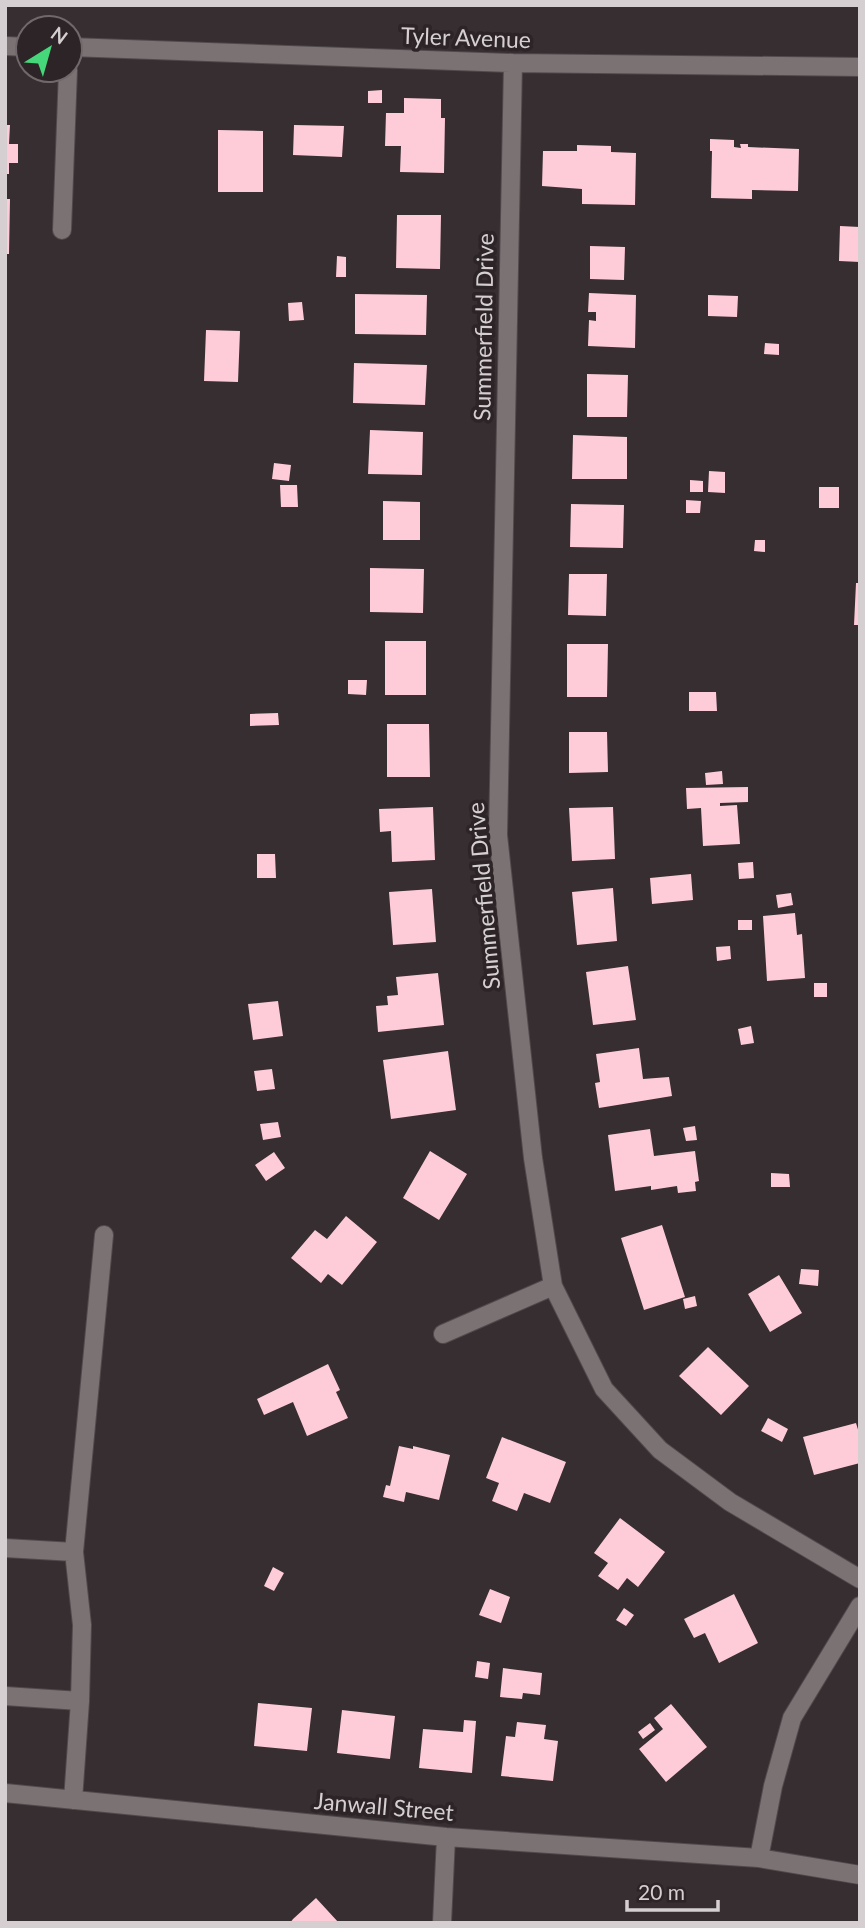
<svg xmlns="http://www.w3.org/2000/svg" width="865" height="1928" viewBox="0 0 865 1928" font-family="Lato,sans-serif">
<style>
.building{fill:#fecbd8}
.lines{fill:none;stroke-linecap:round;stroke-linejoin:round}
.minor-casing{stroke:#514a4c;stroke-width:20}
.minor{stroke:#7b7274;stroke-width:18}
.labels{text-anchor:middle;dominant-baseline:central;stroke-width:7;stroke-linejoin:round;paint-order:stroke}
.street-label{font-size:23px;fill:#d5cfd1;stroke:#2c2426}
</style>
<rect width="100%" height="100%" fill="#362e30"/>
<path class="building" d="M382,90v13h-14v-12z
M404,98l37,1v19h4l-1,55 -44,-1 1,-26h-16l1,-33h18z
M5,125h5l-1,19h9v19h-9v11h-4z
M294,125l50,1 -2,31 -49,-2z
M218,130l45,1v61h-45z
M710,139l24,1v7l7,1 -1,-4h8v3l51,2 -1,42 -46,-1v9l-41,-1 1,-47h-2z
M577,145l34,1v6l25,1 -1,52 -53,-1v-15l-40,-3 1,-35h34z
M5,199h5l-1,55h-4z
M397,215h44l-1,54 -44,-1z
M840,226l20,1v35l-21,-1z
M590,246l35,1 -1,33 -34,-1z
M337,256l9,1v20h-10z
M589,293l47,2 -1,53 -47,-2 1,-26 7,1v-9h-8z
M355,294l72,1 -1,40 -71,-1z
M708,295l30,1 -1,21 -29,-1z
M302,302l2,18 -15,1 -1,-18z
M206,330l34,1 -2,51 -34,-1z
M765,343l14,1v11l-15,-1z
M354,363l73,2 -2,40 -72,-2z
M587,374l41,1 -1,42h-40z
M370,430l53,2 -1,43 -54,-1z
M573,435l54,2v42h-55z
M274,463l17,2 -2,16 -17,-2z
M709,471l16,1v21l-17,-1z
M690,480l13,1v11h-13z
M280,485h17l1,22h-17z
M819,487h20v21h-20z
M686,500l15,1 -1,12h-14z
M383,501l37,1v38h-37z
M571,504l53,1 -1,43 -53,-1z
M755,540h10v12l-11,-1z
M370,568l54,1 -1,44 -53,-1z
M569,574h38l-1,42 -38,-1z
M856,583h4v42h-6z
M385,641h41v54h-41z
M567,644h41l-1,53h-40z
M348,680h19l-1,15 -18,-1z
M689,692h27l1,19h-28z
M278,713l1,12 -29,1v-12z
M387,724h42l1,53h-43z
M569,732h38l1,40 -39,1z
M722,771l1,13 -17,1 -1,-12z
M748,787v15l-28,1v3l17,-1 3,39 -37,2 -2,-38 -14,1 -1,-21z
M433,807l2,53 -43,2 -1,-31 -11,1 -1,-23z
M613,807l2,52 -43,2 -3,-53z
M257,854h18l1,24h-19z
M753,862l1,16 -15,1 -1,-16z
M691,874l2,26 -41,4 -2,-26z
M613,888l4,53 -40,4 -5,-53z
M432,889l4,53 -43,3 -4,-53z
M791,893l2,12 -15,3 -2,-13z
M795,913l2,22 5,-1 3,44 -38,3 -4,-65z
M738,920h14v10h-14z
M730,946l1,13 -14,2 -1,-14z
M628,966l8,54 -43,5 -7,-53z
M438,973l6,52 -66,7 -2,-26 12,-1 -1,-9 11,-1 -2,-18z
M814,983h13v14h-13z
M278,1001l5,35 -30,4 -5,-36z
M751,1026l3,17 -13,2 -3,-16z
M639,1048l4,31 26,-2 3,19 -73,12 -4,-25 5,-1 -4,-28z
M448,1051l8,59 -65,9 -8,-59z
M272,1069l3,20 -18,2 -3,-20z
M278,1122l3,15 -18,3 -3,-16z
M695,1126l2,14 -11,1 -3,-13z
M650,1129l4,27 41,-5 4,30 -4,1 1,9 -18,2 -1,-7 -26,4v-4l-36,5 -7,-56z
M430,1151l37,23 -28,46 -36,-22z
M274,1152l11,16 -19,13 -11,-16z
M771,1173l18,1 1,13h-19z
M346,1216l31,26 -35,43 -14,-11 -7,9 -30,-25 24,-28 12,9z
M662,1225l23,72 -41,13 -23,-72z
M801,1269l18,1 -1,16 -19,-2z
M779,1275l23,38 -32,19 -22,-38z
M695,1296l2,10 -12,3 -2,-10z
M708,1347l41,39 -28,29 -42,-39z
M328,1364l12,26 -4,2 12,26 -41,18 -14,-34 -29,13 -7,-16z
M768,1418l20,11 -6,13 -21,-11z
M856,1423l4,13v27l-46,12 -11,-38z
M502,1437l64,25 -16,41 -26,-10 -7,18 -25,-10 7,-18 -13,-5z
M399,1446l14,3v-3l37,9 -11,45 -33,-8 -2,10 -21,-5 3,-12 4,1z
M620,1518l45,34 -27,35 -11,-9 -9,12 -20,-14 10,-13 -14,-10z
M273,1567l11,6 -10,18 -10,-5z
M490,1589l20,8 -9,26 -22,-8z
M734,1594l24,49 -39,20 -14,-30 -11,5 -10,-19z
M624,1608l10,7 -8,11 -10,-6z
M477,1661l13,2 -2,16 -13,-2z
M503,1668l39,5 -2,22 -17,-2 -1,6 -22,-2z
M258,1703l54,5 -5,43 -53,-5z
M671,1704l36,43 -41,35 -27,-33 24,-20 -9,-11z
M342,1710l53,6 -5,43 -53,-6z
M464,1720l12,1 -4,52 -53,-5 4,-39 40,3z
M517,1722l29,3 -2,14 14,2 -5,40 -52,-5 5,-40 9,1z
M650,1723l5,7 -12,9 -5,-7z
M316,1898l23,25h-49l3,-4z"/>
<g class="lines">
<g class="minor-casing">
<path id="minor" d="M5,46l23,1
M70,47l443,16 347,4
M513,63l-15,772 35,323 20,128 51,103 56,61 70,52 130,77
M62,230l6,-160
M443,1334l110,-48
M5,1548l69,4
M5,1696l75,5
M5,1793l441,44 313,21 101,17
M73,1800l7,-99 2,-76 -8,-73 30,-317
M759,1858l14,-72 19,-68 68,-112
M442,1923l4,-86"/>
</g>
<use href="#minor" class="minor"/>
</g>
<g class="labels">
<g class="street-label">
<text transform="translate(466 37) rotate(2)">Tyler Avenue</text>
<text transform="translate(483 327) rotate(-89)">Summerfield Drive</text>
<text transform="translate(483 896) rotate(-95)">Summerfield Drive</text>
<text transform="translate(384 1806) rotate(5)">Janwall Street</text>
</g>
</g>
<rect width="865" height="1928" fill="none" stroke="#d5cfd1" stroke-width="14"/>
<g transform="translate(49 49) rotate(37)"><circle r="33" fill="#2c2426" stroke="#70686a" stroke-width="2"/>
<path d="M0-5L12 26L0 18L-12 26Z" fill="#45d77a"/>
<text y="-10" font-size="19" font-weight="bold" text-anchor="middle" fill="#d5cfd1">N</text>
</g>
<path d="M627 1900v10h91v-10" fill="none" stroke="#d5cfd1" stroke-width="3.5"/>
<text x="638" y="1900" font-size="21" fill="#d5cfd1" stroke="#2c2426" stroke-width="5" paint-order="stroke">20 m</text>
</svg>
